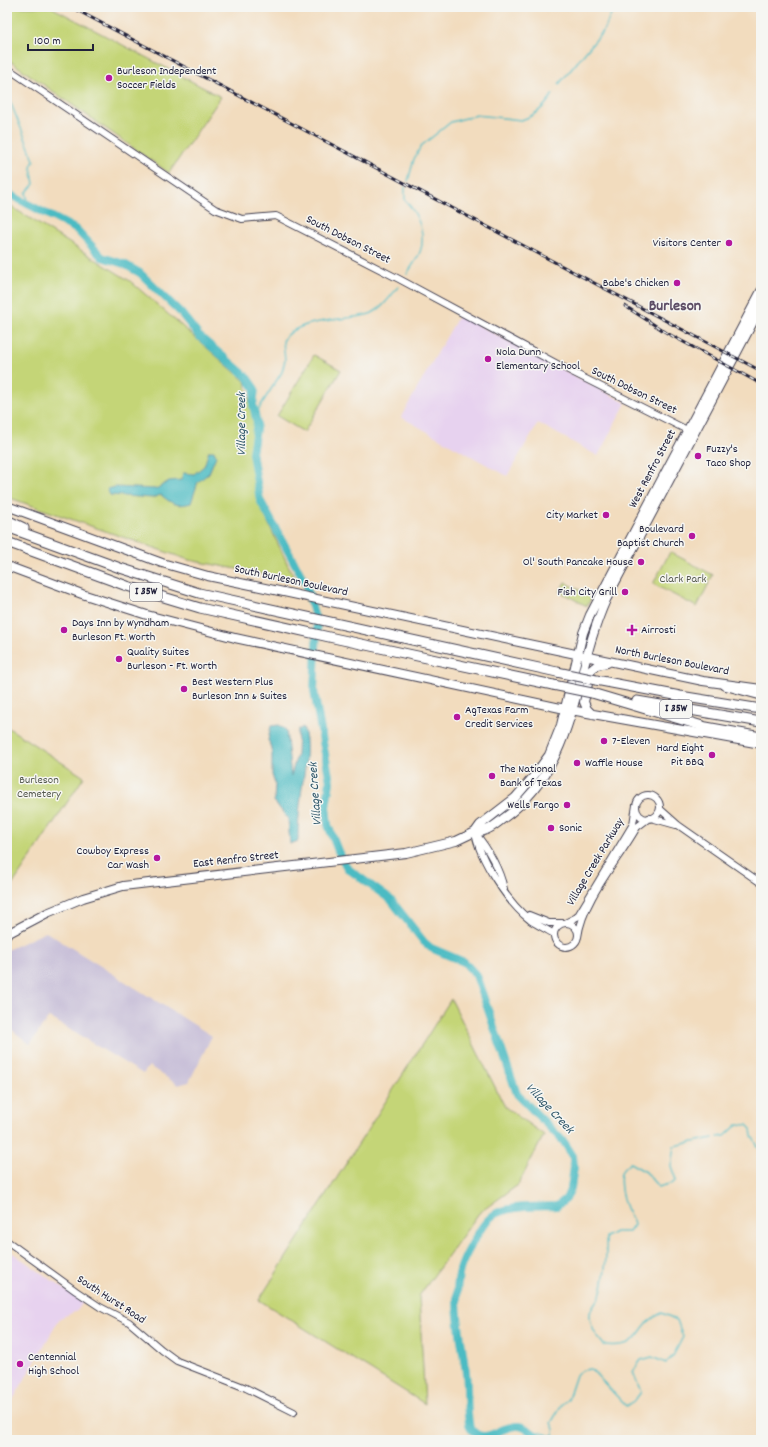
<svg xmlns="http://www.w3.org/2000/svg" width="768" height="1447" viewBox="0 0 768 1447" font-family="Dekko,sans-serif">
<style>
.built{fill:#e7d2ef}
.industrial{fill:#c8bfd8}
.green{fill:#c4d577;stroke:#737c59}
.water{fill:#4cbbc3;stroke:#376e7f}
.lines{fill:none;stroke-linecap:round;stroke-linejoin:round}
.stream{stroke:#4cbbc3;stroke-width:1.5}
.river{stroke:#4cbbc3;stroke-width:8}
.minor-casing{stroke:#413e4f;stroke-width:8}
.major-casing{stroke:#413e4f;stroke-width:10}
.highway-casing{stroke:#413e4f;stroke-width:11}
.minor{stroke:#fff;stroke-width:6}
.major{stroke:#fff;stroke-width:8}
.highway{stroke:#fff;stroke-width:9}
.rail-casing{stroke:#22223b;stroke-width:3}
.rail{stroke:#f6f6f2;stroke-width:1.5;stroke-dasharray:4.5;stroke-linecap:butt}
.highway-bridge-casing{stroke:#413e4f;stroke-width:11;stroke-linecap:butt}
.highway-bridge{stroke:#fff;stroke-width:9}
.poi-dot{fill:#b5179e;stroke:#f6f6f2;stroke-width:1.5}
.labels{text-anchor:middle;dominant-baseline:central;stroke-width:3;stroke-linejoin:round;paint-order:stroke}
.shield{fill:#f6f6f2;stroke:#626272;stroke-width:1}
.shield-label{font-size:11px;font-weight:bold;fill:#22223b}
.poi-label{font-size:12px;fill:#22223b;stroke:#f6f6f2;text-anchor:start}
.street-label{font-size:12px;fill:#22223b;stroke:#f6f6f2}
.park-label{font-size:12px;fill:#53584d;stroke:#f6f6f2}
.water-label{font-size:13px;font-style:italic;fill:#31586b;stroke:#f6f6f2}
.district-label{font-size:16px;font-weight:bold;fill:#5e4e66;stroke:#f6f6f2}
</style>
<rect width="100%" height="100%" fill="#f6f6f2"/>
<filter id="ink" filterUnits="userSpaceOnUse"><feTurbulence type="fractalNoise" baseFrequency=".025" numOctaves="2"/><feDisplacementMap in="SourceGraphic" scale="8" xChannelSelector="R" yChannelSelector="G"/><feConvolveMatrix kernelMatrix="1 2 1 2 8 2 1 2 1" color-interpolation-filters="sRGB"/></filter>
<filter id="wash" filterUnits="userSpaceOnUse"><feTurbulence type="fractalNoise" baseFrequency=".012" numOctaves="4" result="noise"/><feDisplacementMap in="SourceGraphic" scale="16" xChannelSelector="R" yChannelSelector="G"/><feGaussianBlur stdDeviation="0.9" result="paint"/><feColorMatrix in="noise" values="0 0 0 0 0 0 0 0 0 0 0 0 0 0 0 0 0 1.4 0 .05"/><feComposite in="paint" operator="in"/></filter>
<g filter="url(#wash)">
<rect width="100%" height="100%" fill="#f2dcbe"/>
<path class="built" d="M459,315l167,88 -28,53 -60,-33 -31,53 -106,-59z
M7,1249l76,53 -6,9 -17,7 -53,92z"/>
<path class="industrial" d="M46,932l166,104 -23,46 -11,3 -29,-19 -6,8 -94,-57 -19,27 -23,-18v-76z"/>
<path class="green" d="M7,7h44l170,90 -52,76 -162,-114z
M7,202l8,7 115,72 115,100 10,43 -5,27 7,48 38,81 -106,-20 -182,-63z
M314,355l27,15 -37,62 -27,-16z
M670,552l43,23 -16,32 -44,-23z
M565,582l27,15 -5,9 -27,-14z
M7,727l77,50 -75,113 -2,-1z
M451,999l54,108 39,28 -26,50 -39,28 -60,83 6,108 -166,-104z"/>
<path class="water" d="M209,451h5l2,5 -7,17 -11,9 -7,21c-14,4 -19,1 -30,-8l-9,3 -42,-3 -3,-6 8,-2 41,2 13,-8 12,-1 2,-7 11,1 10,-8z
M279,725l7,5 5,46 6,-22 1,-24 5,-3c8,22 0,47 -2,70 -2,15 -3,29 -3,44l-8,3 -2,-25 -14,-18 1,-17 -3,-9v-27l-4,-8 3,-14z"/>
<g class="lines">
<path class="stream" d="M559,84l45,-54 8,-18
M7,94l27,66 -3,7 3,17 -8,9 3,11
M408,181l6,-22 7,-13 30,-24 26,-7 44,5c14,-4 24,-13 32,-26
M405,187v13c12,13 22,34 15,52 -3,8 -9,15 -13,22
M256,417l5,-12 21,-33 3,-12 -2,-19c13,-24 65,-20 87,-27 12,-5 20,-17 28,-27
M718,1137l7,-1 13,-12 9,1 4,4 1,7 9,16
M532,1433l9,-1 9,4 4,-2v-5l-3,-6 11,-19 6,-5 8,-24 7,-5 8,-1 35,37 9,-6 6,-8 -8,-20 8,-12 11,-3 14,6 7,-7 10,-19 -6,-17 -15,-7c-30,13 -16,36 -58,32 -8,-9 -15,-19 -14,-31 0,-7 8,-12 10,-18 5,-19 7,-40 6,-59l9,-5h14l5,-7c-1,-8 -5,-10 -8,-17 -4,-9 -7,-25 -5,-35 1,-4 6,-7 9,-10l16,9 12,15 15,-4 3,-3 -5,-14 3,-20 39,-8"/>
<path class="river" d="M7,193l70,37 25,27 22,7 16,9 41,40 18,23 47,40 9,13 -2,16 4,18 -5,30 8,47 46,84 11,41 -3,66 16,91 -4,25 2,18 10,26 9,17 44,32 33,42 7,6 33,14 12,13 41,119 47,48 9,14 1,11 -3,21 -5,11 -9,7c-19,1 -42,-1 -60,7 -10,5 -17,17 -23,27 -5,10 -11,19 -14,30 -8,31 2,72 6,103 2,11 0,49 5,56 15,18 28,-4 48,-3 8,1 16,9 23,14"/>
</g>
</g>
<g filter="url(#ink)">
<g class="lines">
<g class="minor-casing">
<path id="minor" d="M7,68l208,141 27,10 34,-3 123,63 173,93 119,60
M636 807a12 12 0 1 1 24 0a12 12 0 1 1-24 0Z
M660,809l18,16 83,58
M651,818l25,7
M475,832c4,27 33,71 55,88 7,5 16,9 24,14
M475,833c13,15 25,37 29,56
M529,915l20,8h13
M565,923l12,-6 56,-93 3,-19
M554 935a12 12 0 1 1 24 0a12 12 0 1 1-24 0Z
M578,937c5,-38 40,-76 59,-110l12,-9
M7,1241l69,50 24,16 29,15 33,28 15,11 69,27 48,24"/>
</g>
<g class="major-casing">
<path id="major" d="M7,506l155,57 46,13 495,105 58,8
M7,566l75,28 65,21 88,23 330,71 196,35
M592,714l-5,-5 -3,-7 7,-32 6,-5 10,-2
M475,832c11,1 20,-7 29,-14 74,-53 68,-142 102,-218l155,-293
M7,934l40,-21 36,-15 40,-12 283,-33 50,-12 19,-9 5,-7 35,-27 18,-21 16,-22 12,-30 22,-92 7,-18 171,-324"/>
</g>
<g class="highway-casing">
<path id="highway" d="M7,520l17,8
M7,527l113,41 79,25 358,79
M7,542l120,44 73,22 138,31 215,46
M596,680l84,16 81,13
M724,685l37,10
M592,693l114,34 55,10
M637,701l124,21"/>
</g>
<use href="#minor" class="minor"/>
<use href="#major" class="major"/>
<use href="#highway" class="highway"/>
<g class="rail-casing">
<path id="rail" d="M71,7l690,364
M625,306l42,27 94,51"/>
</g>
<use href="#rail" class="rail"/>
<g class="highway-bridge-casing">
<path id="highway-bridge" d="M557,672l39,8
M553,685l39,8"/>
</g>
<use href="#highway-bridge" class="highway-bridge"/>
</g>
</g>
<g class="poi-dot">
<circle cx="109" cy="78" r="4"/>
<circle cx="729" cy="243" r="4"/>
<circle cx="677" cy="283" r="4"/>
<circle cx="488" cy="359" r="4"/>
<circle cx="698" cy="456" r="4"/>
<circle cx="606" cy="515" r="4"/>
<circle cx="692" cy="536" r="4"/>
<circle cx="641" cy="562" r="4"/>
<circle cx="625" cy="592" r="4"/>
<circle cx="64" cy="630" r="4"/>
<path d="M630 624h4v4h4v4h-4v4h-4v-4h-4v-4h4z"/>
<circle cx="119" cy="659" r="4"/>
<circle cx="184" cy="689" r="4"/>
<circle cx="457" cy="717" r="4"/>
<circle cx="604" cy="741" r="4"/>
<circle cx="712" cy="755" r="4"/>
<circle cx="577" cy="763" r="4"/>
<circle cx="492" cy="776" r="4"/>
<circle cx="567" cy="805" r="4"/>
<circle cx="551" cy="828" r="4"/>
<circle cx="157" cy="858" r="4"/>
<circle cx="20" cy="1364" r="4"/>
</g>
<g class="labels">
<g class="shield">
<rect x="130" y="583" width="32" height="18" rx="3"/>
<rect x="660" y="700" width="32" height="18" rx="3"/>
</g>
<g class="shield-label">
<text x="146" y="592">I 35W</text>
<text x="676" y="709">I 35W</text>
</g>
<g class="poi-label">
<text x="117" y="71">Burleson Independent<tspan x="117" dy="14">Soccer Fields</tspan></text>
<text x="721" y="243" text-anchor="end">Visitors Center</text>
<text x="669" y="283" text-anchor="end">Babe's Chicken</text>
<text x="496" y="352">Nola Dunn<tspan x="496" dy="14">Elementary School</tspan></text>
<text x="706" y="449">Fuzzy's<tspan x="706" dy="14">Taco Shop</tspan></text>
<text x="598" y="515" text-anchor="end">City Market</text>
<text x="684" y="529" text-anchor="end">Boulevard<tspan x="684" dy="14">Baptist Church</tspan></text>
<text x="633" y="562" text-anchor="end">Ol' South Pancake House</text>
<text x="617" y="592" text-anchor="end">Fish City Grill</text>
<text x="72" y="623">Days Inn by Wyndham<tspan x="72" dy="14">Burleson Ft. Worth</tspan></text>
<text x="641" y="630">Airrosti</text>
<text x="127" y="652">Quality Suites<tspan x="127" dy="14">Burleson - Ft. Worth</tspan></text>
<text x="192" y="682">Best Western Plus<tspan x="192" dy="14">Burleson Inn &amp; Suites</tspan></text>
<text x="465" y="710">AgTexas Farm<tspan x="465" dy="14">Credit Services</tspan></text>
<text x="612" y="741">7-Eleven</text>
<text x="704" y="748" text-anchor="end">Hard Eight<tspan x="704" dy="14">Pit BBQ</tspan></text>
<text x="585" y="763">Waffle House</text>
<text x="500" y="769">The National<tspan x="500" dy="14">Bank of Texas</tspan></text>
<text x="559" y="805" text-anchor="end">Wells Fargo</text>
<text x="559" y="828">Sonic</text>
<text x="149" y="851" text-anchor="end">Cowboy Express<tspan x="149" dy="14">Car Wash</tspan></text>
<text x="28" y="1357">Centennial<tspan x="28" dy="14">High School</tspan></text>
</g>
<g class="street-label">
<text transform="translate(348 240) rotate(27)">South Dobson Street</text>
<text transform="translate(634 391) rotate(26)">South Dobson Street</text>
<text transform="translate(653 469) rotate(-62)">West Renfro Street</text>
<text transform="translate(291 581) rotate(12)">South Burleson Boulevard</text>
<text transform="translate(672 661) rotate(11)">North Burleson Boulevard</text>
<text transform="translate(236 860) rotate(-6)">East Renfro Street</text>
<text transform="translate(596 862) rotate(-59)">Village Creek Parkway</text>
<text transform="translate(111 1300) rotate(33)">South Hurst Road</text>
</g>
<g class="park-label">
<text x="683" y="579">Clark Park</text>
<text x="39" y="780">Burleson<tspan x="39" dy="14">Cemetery</tspan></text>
</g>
<g class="water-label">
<text transform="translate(242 424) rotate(-90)">Village Creek</text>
<text transform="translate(316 794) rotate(-94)">Village Creek</text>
<text transform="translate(549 1109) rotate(47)">Village Creek</text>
</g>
<g class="district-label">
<text x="675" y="306">Burleson</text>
</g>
</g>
<rect width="768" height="1447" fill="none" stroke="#f6f6f2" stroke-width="24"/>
<path d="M28 44v6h65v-6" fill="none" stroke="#22223b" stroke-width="2"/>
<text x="34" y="44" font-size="12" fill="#22223b" stroke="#f6f6f2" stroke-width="3" paint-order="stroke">100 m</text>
</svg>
